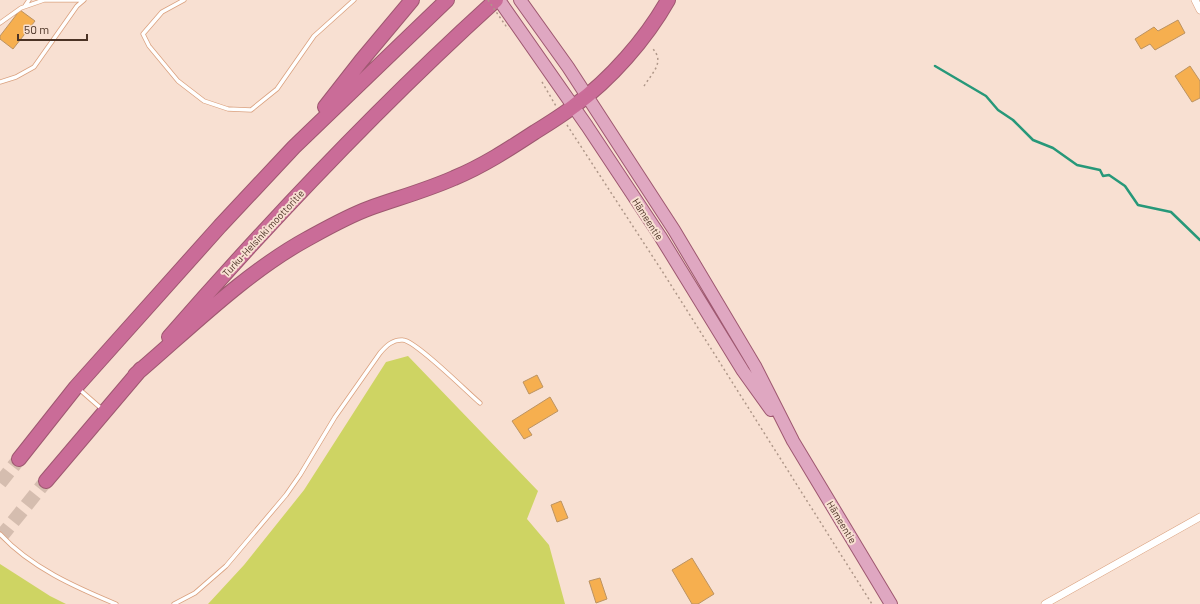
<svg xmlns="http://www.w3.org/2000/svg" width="1200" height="604" viewBox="0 0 1200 604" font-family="Barlow,sans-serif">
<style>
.green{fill:#ced463}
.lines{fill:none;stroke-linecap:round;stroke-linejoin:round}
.stream{stroke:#279879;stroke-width:2.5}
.building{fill:#f6af4f;stroke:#bc9362}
.motorway-tunnel{stroke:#d5bdaf;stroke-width:14;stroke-dasharray:14 7;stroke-linecap:butt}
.service-casing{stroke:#daa17f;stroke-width:5}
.minor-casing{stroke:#daa17f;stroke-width:8}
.primary-casing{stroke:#9e5870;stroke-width:14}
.motorway-casing{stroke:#9e5870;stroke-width:16}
.path{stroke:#af9789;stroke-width:1.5;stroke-dasharray:2 3;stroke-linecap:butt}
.service{stroke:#fff;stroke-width:3.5}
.minor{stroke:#fff;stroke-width:7}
.primary{stroke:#dfa7c1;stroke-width:12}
.motorway{stroke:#ca6c98;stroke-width:14}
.path-bridge{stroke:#af9789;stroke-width:1.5;stroke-dasharray:2 3;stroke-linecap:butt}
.labels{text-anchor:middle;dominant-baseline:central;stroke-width:4;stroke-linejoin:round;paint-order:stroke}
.street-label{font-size:10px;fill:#4b3325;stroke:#f8e0d2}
</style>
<rect width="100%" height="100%" fill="#f8e0d2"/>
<path class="green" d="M408,356l130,135 -11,28 22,26 16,59h-357l36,-39 60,-75 82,-128z
M0,564l50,32 16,8h-66z"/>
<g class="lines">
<path class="stream" d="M935,66l51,30 12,14 15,10 20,20 20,8 24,17 23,5 3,6 6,-1 16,11 13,19 33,7 29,28"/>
</g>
<path class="building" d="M20,10l15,11 -22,28 -13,-10v-3z
M1178,20l7,13 -30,17 -5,-6 -9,5 -6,-10 19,-12 4,4z
M1190,66l10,15v17l-8,4 -17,-26z
M537,375l6,12 -14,7 -6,-12z
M550,397l8,14 -30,18 4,6 -8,4 -12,-18z
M561,501l7,17 -11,4 -6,-17z
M692,558l22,36 -16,10h-6l-20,-34z
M600,578l7,21 -11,4 -7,-22z"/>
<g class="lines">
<path class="motorway-tunnel" d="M0,483l19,-24
M0,538l46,-57"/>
<g class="service-casing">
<path id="service" d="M184,0l-22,12 -19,22 6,12 29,35 26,20 24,8 23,1 26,-21 37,-53 40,-36
M25,6l4,-6
M0,23l21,-15 23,-8h40
M0,82l16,-5 18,-10 43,-61 7,-6
M79,389l24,21
M0,534c30,33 75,53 116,70
M174,604l21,-11 31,-27 60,-71 14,-20 35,-58 45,-64c6,-7 13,-14 23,-13 13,1 64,52 77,63"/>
</g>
<g class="minor-casing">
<path id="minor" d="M1195,0l5,10
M1045,604l155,-87"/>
</g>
<g class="primary-casing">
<path id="primary" d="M499,0l88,126 73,110 83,135 28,39
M520,0l48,67 106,163 81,136 38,75 98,163"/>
</g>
<g class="motorway-casing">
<path id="motorway" d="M325,107l36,-46 51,-61
M169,337c103,-118 211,-232 327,-337
M135,375c54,-46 110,-102 172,-136 20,-11 41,-23 63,-31 28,-10 57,-18 84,-30 29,-12 55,-29 81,-46 13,-8 26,-16 39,-26 36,-26 72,-67 94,-106
M19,459l57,-72 144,-161 74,-79 153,-147
M46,481l95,-112"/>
</g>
<path class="path" d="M542,82l14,24
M644,86c9,-14 22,-25 7,-39
M567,125l97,149 208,330"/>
<use href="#service" class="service"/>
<use href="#minor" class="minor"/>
<use href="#primary" class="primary"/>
<use href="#motorway" class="motorway"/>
<path class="path-bridge" d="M488,0l20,29"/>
</g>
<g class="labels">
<g class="street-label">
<text transform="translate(648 219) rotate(57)">Hämeentie</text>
<text transform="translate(263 233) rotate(-47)">Turku-Helsinki moottoritie</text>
<text transform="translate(842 522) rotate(59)">Hämeentie</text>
</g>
</g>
<path d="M18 34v6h69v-6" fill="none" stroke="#4b3325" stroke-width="2"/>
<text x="24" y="34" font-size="12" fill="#4b3325" stroke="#f8e0d2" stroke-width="3" paint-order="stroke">50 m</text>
</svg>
